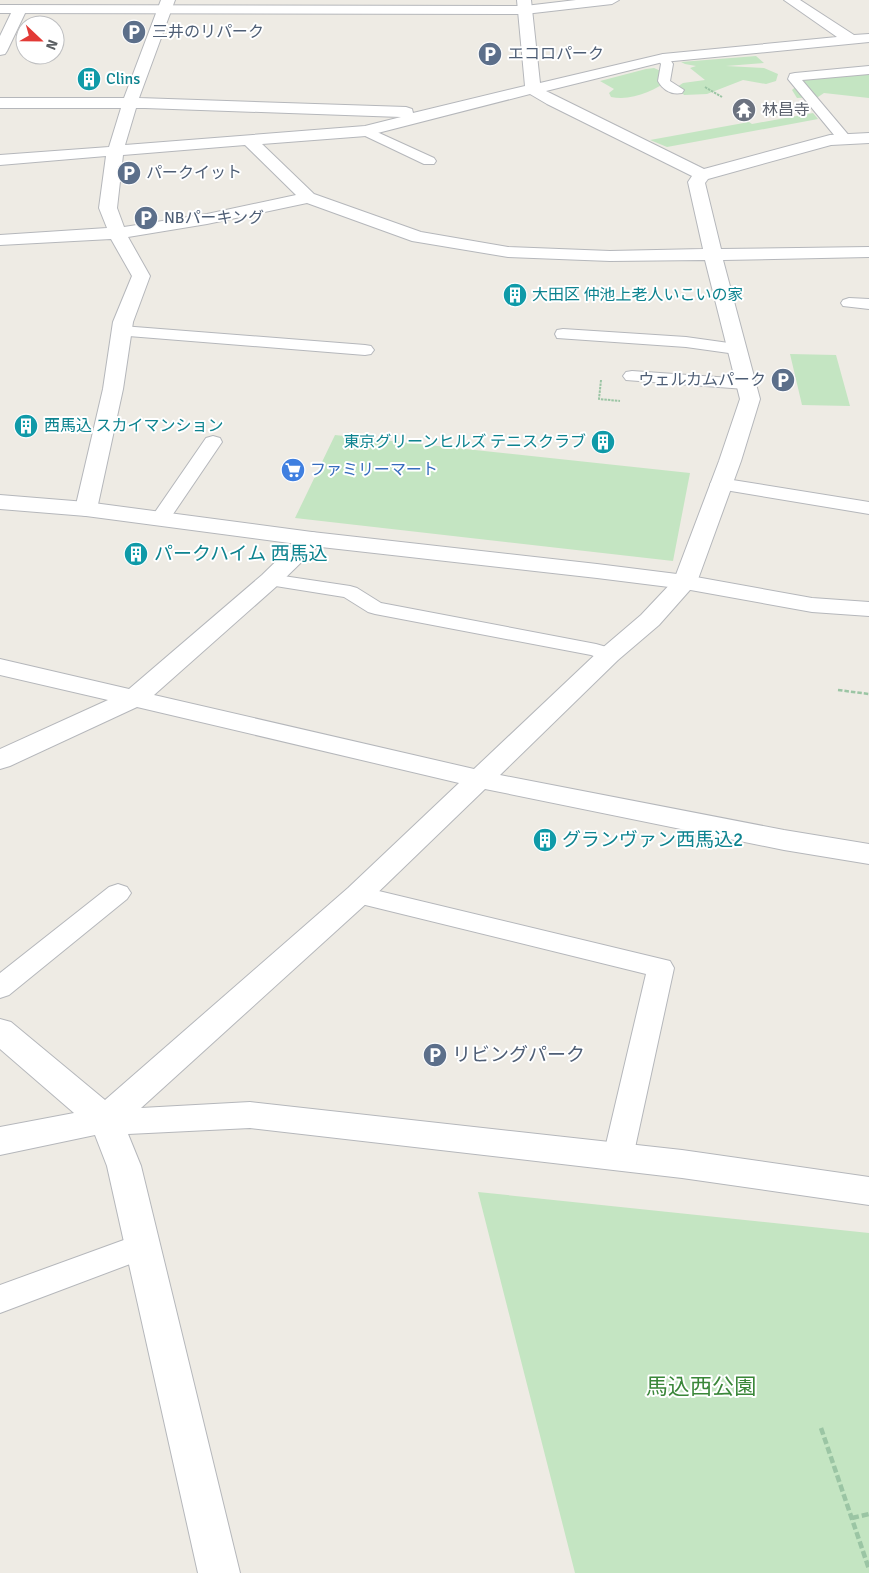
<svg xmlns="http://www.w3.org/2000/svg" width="869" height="1573" viewBox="0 0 869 1573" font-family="Signika,'Noto Sans JP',sans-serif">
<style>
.green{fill:#c4e5c2}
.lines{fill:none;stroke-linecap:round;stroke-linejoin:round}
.service-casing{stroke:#b5b7bb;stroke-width:2}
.minor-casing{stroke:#b5b7bb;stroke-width:2}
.tertiary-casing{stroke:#b5b7bb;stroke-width:2}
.path-far2{stroke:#9bc5a4;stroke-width:2;stroke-dasharray:2.5 1;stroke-linecap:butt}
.path-far1{stroke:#9bc5a4;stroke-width:2.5;stroke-dasharray:4.5 2;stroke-linecap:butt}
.path{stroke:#9bc5a4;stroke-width:4.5;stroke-dasharray:7 3;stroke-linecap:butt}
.service{fill:#fff;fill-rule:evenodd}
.minor{fill:#fff;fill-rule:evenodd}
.tertiary{fill:#fff;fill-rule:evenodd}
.labels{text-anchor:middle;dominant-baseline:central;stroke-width:4;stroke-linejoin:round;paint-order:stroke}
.far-service-label{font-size:16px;fill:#4e5e75;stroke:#fff;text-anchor:start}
.far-culture-label{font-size:16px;fill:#0d838f;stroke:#fff;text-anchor:start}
.far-worship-label{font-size:16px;fill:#5b616d;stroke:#fff;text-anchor:start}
.far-shop-label{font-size:16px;fill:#366cbe;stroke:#fff;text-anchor:start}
.culture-label{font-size:19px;fill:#0d838f;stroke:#fff;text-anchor:start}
.service-label{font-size:19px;fill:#4e5e75;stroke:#fff;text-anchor:start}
.near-park-label{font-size:22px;fill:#3a8639;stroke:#fff}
</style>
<rect width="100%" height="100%" fill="#eeebe4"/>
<path class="green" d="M756,56l8,7 -38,3 38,2 14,6 -2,7 -10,3 -23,-4 -36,14 -23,1 -7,-8 6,-4 22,-3 -15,-12 6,-2 -11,-2 -4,-2z
M654,68l16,7 1,4c-18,12 -38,22 -60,18l-2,-4 5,-4 -14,-8 46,-12z
M869,69v29l-45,-5 -6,4 -21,1 -5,-8 11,-10 59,-5z
M813,113l5,6 -151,28 -17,-7 99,-18 3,2z
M790,354l46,1 14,51 -48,-1z
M335,435l355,38 -17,88 -378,-43z
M478,1192l391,41v340h-294z"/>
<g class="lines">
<g class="service-casing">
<path id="service" d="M663,54l4,1 6,9 -3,17 14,9 -2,3c-11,2 -19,-3 -24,-12l3,-17 -4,-6z
M869,66v8l-67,6 49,58 -7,4 -5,-1 -51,-62 2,-5 5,-1z
M366,127l68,31 2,3 -2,3h-10l-63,-30 -2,-3 2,-3z
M849,298l20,1v10l-26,-3 -2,-3 2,-3z
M122,326l243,19 6,1 3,4 -3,4 -6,1 -249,-20 -2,-4 2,-4z
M563,329l123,8 50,7 6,1 3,4 -3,4 -6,1 -50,-7 -129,-9 -2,-4 2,-4z
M632,371l113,8 6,1 3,4 -3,4 -6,1 -119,-9 -3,-4 3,-4z
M213,436l7,2 2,4 -55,81 -7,2 -7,-2 -3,-4 3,-4 53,-77z
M720,478l149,24v12l-156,-26 -3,-4 3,-4z
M270,574l80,12 7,2 24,15 215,41 21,6 3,5 -3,5 -8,2 -18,-7 -216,-41 -7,-2 -24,-15 -81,-13 -3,-4 3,-4z
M118,884l9,3 4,6 -4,6 -118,96 -9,3v-25l109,-86z
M358,886l312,75 4,7 -41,189 -5,8 -10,4 -10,-4 -5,-8 43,-183 -297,-73 -4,-6 4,-6z
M143,1233l11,4 4,9 -4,9 -154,58v-28z"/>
</g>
<g class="minor-casing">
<path id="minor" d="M161,0h14l-36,98 267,9 6,2 1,4 112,-27 -8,-86h14l9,83 123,-29 174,-17 -53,-37h16l54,35 15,-1v8l-206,20 -117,29 158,78 126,-34 39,-2v10l-38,2 -123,34 -3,4 16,66 148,-2v10l-146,3 37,139 -19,62 -44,121 -38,43 -41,35 -118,115 284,55 85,14v20l-85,-14 -299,-61 -117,113 -227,206 109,-6 432,48 187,27v28l-187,-27 -432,-50 -122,6 13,32 99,407h-42l-91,-407 -12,-31 -95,20v-28l74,-14 -74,-64v-30l11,3 94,78 243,-212 111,-105 -322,-76 -127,59 -10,3v-20l108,-49 -108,-25v-16l129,30 133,-114 42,-41 8,-2 8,2 4,5 -4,5 -42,41 -124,110 320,74 126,-119 41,-35 33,-35 45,-119 21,-62 -35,-139 -95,1 -102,-4 -96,-16 -105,-38 -100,21 -79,13 22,39 -17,46 -10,67 -26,120 -3,5 -8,2 -8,-2 -3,-5 28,-120 10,-67 19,-46 -21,-37 -111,6v-10l107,-7 -8,-20 7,-52 -106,9v-10l109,-8 12,-39h-121v-10h124zM530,94l17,10 145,72 -4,6 15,67 -93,2 -102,-4 -87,-15 -107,-38 -52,-50 104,-8zM136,108h9l256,9 -36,9 -240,19zM245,145l51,50 -89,19 -83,13 -7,-19 6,-53z
M20,5l7,4 -20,42 -2,3 -5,1v-19l13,-27z"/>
</g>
<g class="tertiary-casing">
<path id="tertiary" d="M576,0h43l-7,4 -87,10 -525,-1v-8l525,1z
M0,495l86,7 226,30 285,32 88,11 127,23 57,4v14l-57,-4 -127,-23 -88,-11 -285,-32 -226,-30 -86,-7z"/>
</g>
<path class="path-far2" d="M705,87l17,10
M601,380l-2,19 21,2"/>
<path class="path-far1" d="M838,690l31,4"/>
<path class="path" d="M821,1428l48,141
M852,1518l17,-4"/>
<use href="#service" class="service"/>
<use href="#minor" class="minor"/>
<use href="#tertiary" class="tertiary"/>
</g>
<defs>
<g id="parking-disc" transform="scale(1.25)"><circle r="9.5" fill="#5c6f8a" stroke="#fff"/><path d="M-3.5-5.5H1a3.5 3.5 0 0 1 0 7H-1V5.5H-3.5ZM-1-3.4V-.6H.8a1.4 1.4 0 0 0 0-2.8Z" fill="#fff"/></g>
<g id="building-disc" transform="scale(1.25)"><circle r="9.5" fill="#0f9aa8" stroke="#fff"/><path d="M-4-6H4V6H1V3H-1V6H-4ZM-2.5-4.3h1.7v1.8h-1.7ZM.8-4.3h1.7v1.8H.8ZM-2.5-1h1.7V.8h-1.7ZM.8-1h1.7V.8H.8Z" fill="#fff"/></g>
<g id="temple-disc" transform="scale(1.25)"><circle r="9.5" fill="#6b7280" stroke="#fff"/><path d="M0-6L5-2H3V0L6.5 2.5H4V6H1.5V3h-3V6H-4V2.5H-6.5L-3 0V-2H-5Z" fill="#fff"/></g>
<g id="supermarket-disc" transform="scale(1.25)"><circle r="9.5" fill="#3f7fe0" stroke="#fff"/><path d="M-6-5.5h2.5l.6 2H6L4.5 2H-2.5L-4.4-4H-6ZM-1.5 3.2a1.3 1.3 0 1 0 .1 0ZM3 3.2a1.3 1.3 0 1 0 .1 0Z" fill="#fff"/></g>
</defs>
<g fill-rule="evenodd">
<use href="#parking-disc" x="134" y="32"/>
<use href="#parking-disc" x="490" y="54"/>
<use href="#building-disc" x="89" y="79"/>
<use href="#temple-disc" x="744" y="110"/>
<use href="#parking-disc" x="129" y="173"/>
<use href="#parking-disc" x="146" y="218"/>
<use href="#building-disc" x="515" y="295"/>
<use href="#parking-disc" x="783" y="380"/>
<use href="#building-disc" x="26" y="426"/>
<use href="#building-disc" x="603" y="442"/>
<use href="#supermarket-disc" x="293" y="470"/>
<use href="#building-disc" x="136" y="554"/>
<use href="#building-disc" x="545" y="840"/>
<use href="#parking-disc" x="435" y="1055"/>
</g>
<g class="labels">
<g class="far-service-label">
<text x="152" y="32">三井のリパーク</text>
<text x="508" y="54">エコロパーク</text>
<text x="146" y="173">パークイット</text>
<text x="164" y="218">NBパーキング</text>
<text x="766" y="380" text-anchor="end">ウェルカムパーク</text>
</g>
<g class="far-culture-label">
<text x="106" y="79">Clins</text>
<text x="532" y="295">大田区 仲池上老人いこいの家</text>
<text x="44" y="426">西馬込 スカイマンション</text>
<text x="586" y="442" text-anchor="end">東京グリーンヒルズ テニスクラブ</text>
</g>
<g class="far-worship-label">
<text x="762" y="110">林昌寺</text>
</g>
<g class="far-shop-label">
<text x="310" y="470">ファミリーマート</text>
</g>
<g class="culture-label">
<text x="154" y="554">パークハイム 西馬込</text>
<text x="562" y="840">グランヴァン西馬込2</text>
</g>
<g class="service-label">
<text x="452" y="1055">リビングパーク</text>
</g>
<g class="near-park-label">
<text x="701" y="1386">馬込西公園</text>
</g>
</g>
<g transform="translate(40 40) rotate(112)"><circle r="24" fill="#ffffff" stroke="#bebfc1"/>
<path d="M0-4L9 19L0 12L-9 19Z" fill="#e23a36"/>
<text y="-8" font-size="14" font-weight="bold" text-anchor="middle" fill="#5c6064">N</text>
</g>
</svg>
